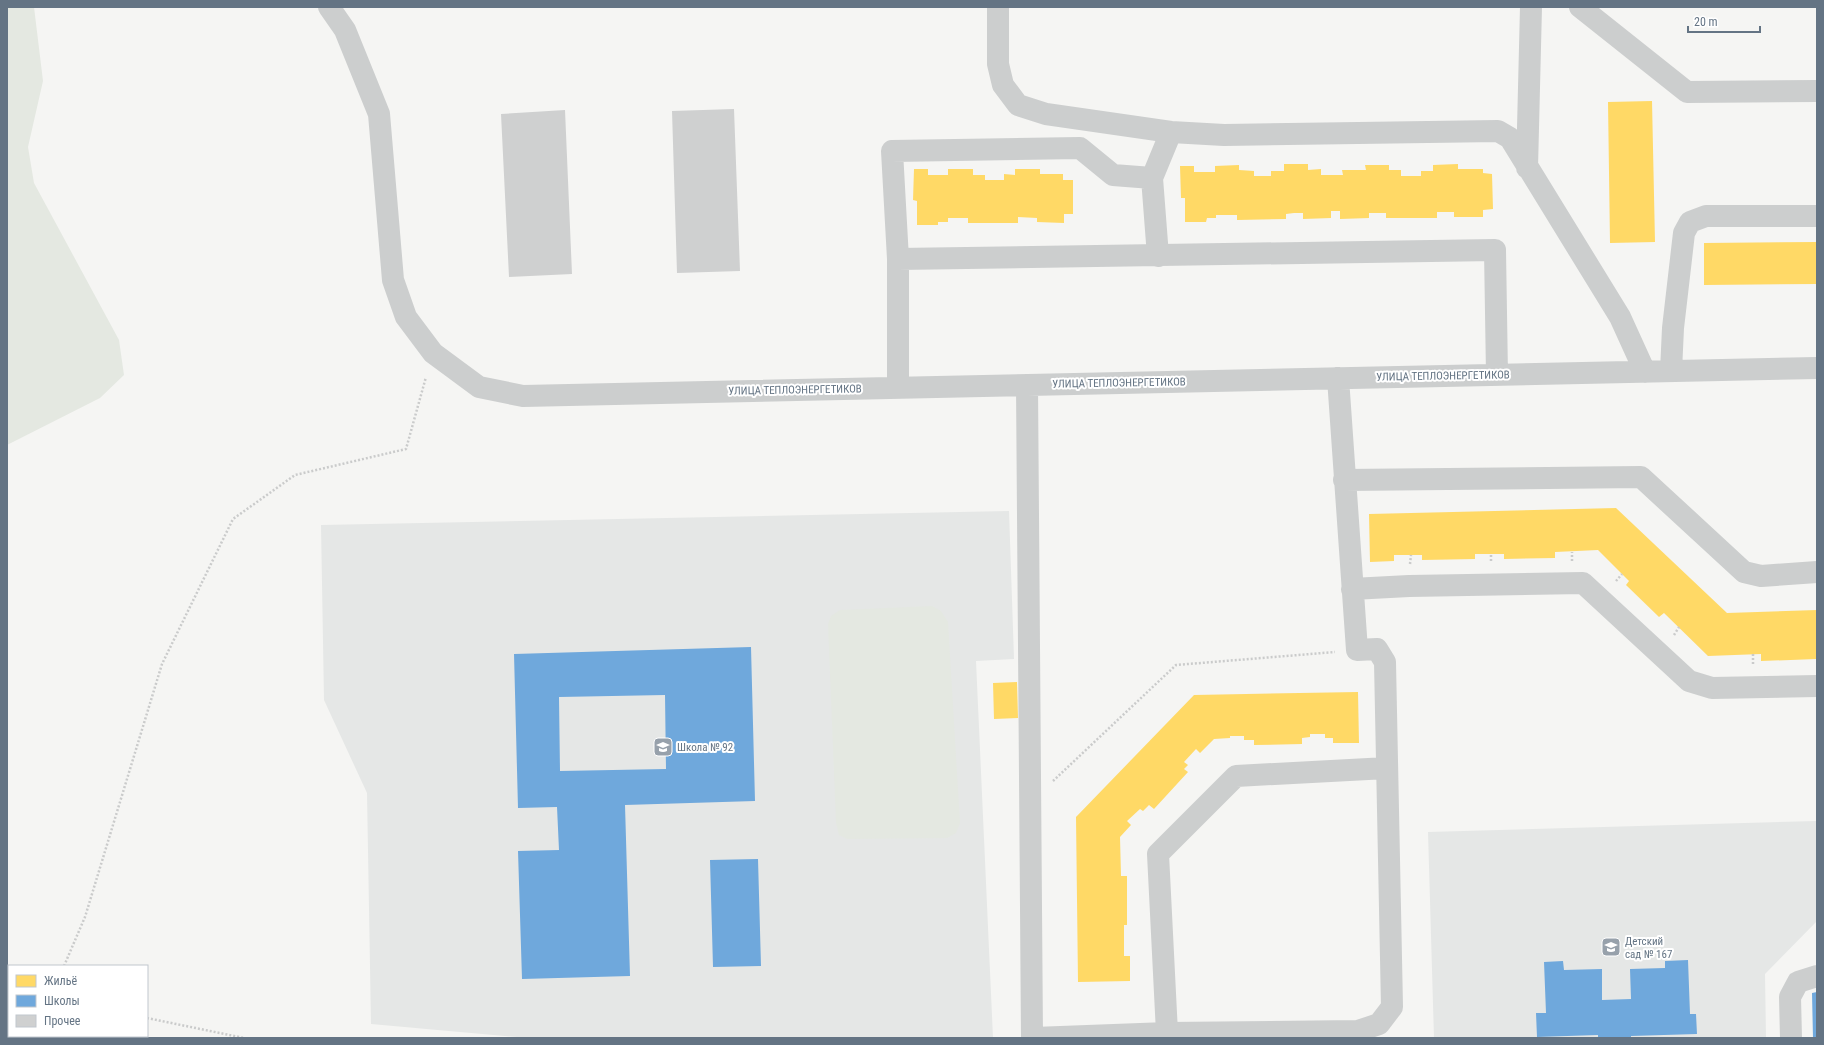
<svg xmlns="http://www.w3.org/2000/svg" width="1824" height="1045" viewBox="0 0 1824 1045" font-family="'Roboto Condensed',sans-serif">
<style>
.built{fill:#e5e7e6}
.green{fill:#e4e8e1}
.homes{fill:#ffd966}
.schools{fill:#6fa8dc;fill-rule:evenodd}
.building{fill:#cfd0d0}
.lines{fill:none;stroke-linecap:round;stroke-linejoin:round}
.path{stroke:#cacbcb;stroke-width:2.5;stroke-dasharray:2 2;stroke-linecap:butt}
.minor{stroke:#cccece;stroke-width:22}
.labels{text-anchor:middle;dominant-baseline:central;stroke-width:4;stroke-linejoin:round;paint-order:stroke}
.street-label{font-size:11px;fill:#647484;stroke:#fff}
.poi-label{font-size:11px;fill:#647484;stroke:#fff;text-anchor:start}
</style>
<rect width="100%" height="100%" fill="#f5f5f3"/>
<path class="built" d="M1009,511l5,148 -38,2 17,377h-465l-157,-14 -4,-231 -43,-93 -3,-175z
M1816,821l1,100 -52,53 1,64h-332l-6,-206z"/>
<path class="green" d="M7,7h27l9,74 -15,66 6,36 85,157 5,35 -24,23 -93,47z
M932,606l9,5 7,11 12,201 -4,10 -9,5 -100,1 -8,-4 -3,-13 -8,-198 3,-8 9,-6z"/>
<path class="homes" d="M1652,101l3,141 -45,1 -2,-141z
M1284,164h24v6l13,-1v6h22l-1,-5h24l-1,-5h24v5h12v6h20v-5h12v-6l25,-1v5h25v4l9,1 1,35 -10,1v7h-29v-5h-17v6h-51v-5h-17v5l-29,1v-8h-9v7l-28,1v-6h-9l-8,1v5l-49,1v-5h-21v3h-9l-1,4h-21v-24h-4l-1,-32h14v6h21v-6l24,-1v5l15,1v5h17v-5h13z
M914,169h14v6h20v-6h25v6h12v5h19v-6l11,1v-6h25v5h23v6h10v34h-9v9l-27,-1v-4l-19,-1v6h-50v-5h-20v4h-10v3h-21v-24l-4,-1z
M1817,242v42l-113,1v-42z
M1616,508l111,105 90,-3 -1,49 -55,2v-7l-53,2 -44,-43 -5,4 -33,-32 3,-4 -31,-31 -43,2v6l-51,1v-5h-29v5l-53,1v-5h-28v6l-24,1 -1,-48z
M1017,682l1,36 -24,1 -1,-36z
M1358,692l1,51h-26v-5h-8v-4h-15v3l-8,1v6l-48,1v-5h-10v-4h-14v2l-16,1 -14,14 -4,-4 -12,13 4,3 -4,4 4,3 -34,37 -5,-4 -6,6 -3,-2 -13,12 4,4 -11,12 1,39h6v49h-3v31h6v25l-52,1 -2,-165 118,-122z"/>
<path class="schools" d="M751,647l4,154 -130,4 5,171 -108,3 -4,-128 41,-1 -2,-43 -39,1 -4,-154zM665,695l1,74 -106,2 -1,-74z
M758,859l3,107 -48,1 -3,-107z
M1688,960l2,54h6l1,20 -66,2v2h-33v-3l-61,2 -1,-24h10l-2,-51 19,-1 1,9 38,-1v31l29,-1 -1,-30 35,-1v-7z
M1817,992v46h-4l-1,-45z"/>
<path class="building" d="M734,109l6,162 -63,2 -5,-162z
M565,110l7,164 -63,3 -8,-163z"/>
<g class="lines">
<path class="path" d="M1491,561v-7
M1572,561v-9
M1410,564l1,-9
M1616,581l6,-7
M1674,635l5,-8
M1753,654v10
M1053,781l123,-116 159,-13
M64,966l21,-49 77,-253 71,-145 62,-44 111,-26 20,-72
M147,1018l97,20
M7,1029h2
M33,1038l1,-2"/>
<path class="minor" d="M329,7l16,23 34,84 14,166 13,37 27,36 46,34 44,9 1294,-28
M998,7v57l5,21 15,20 28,9 125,18 53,3 274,-4 12,7 110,179 25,55
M1580,7l107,85 130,-1
M1527,168l4,-161
M1158,256l-6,-78 19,-46
M898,259l-6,-108 188,-3 33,27 39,3
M1671,371l2,-43 11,-95 6,-11 16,-6h111
M1027,385l5,653
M898,388v-129l597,-9 2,125
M1344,480l297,-3 103,95 17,4 56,-4
M1352,589l57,-3 174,-3 106,98 23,7 105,-2
M1167,1033l-9,-179 78,-78 151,-8
M1034,1038l133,-5 191,-2 21,-7 13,-17 -7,-345 -8,-13 -20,1 -19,-272
M1791,1038l-1,-41 8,-15 19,-6"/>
</g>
<defs>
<g id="school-square" transform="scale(1)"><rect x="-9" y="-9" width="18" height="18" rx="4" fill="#97a1ab" stroke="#fff"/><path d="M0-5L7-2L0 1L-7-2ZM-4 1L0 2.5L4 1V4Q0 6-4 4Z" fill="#fff"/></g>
</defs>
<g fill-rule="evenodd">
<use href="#school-square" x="663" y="747"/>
<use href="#school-square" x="1611" y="947"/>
</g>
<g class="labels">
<g class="street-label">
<text transform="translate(1443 376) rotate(-1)">УЛИЦА ТЕПЛОЭНЕРГЕТИКОВ</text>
<text transform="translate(1119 383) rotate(-1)">УЛИЦА ТЕПЛОЭНЕРГЕТИКОВ</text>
<text transform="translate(795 390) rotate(-1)">УЛИЦА ТЕПЛОЭНЕРГЕТИКОВ</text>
</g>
<g class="poi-label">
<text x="677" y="747">Школа № 92</text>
<text x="1625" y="941">Детский<tspan x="1625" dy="13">сад № 167</tspan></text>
</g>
</g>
<rect width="1824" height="1045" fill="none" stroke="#647484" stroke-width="16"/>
<rect x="8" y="965" width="140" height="72" fill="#ffffff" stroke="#c1c7ce"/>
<rect x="16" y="975" width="20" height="12" fill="#ffd966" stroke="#c1c7ce"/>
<text x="44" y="985" font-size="12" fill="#647484">Жильё</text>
<rect x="16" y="995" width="20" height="12" fill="#6fa8dc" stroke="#c1c7ce"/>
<text x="44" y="1005" font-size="12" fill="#647484">Школы</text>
<rect x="16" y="1015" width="20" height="12" fill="#cfd0d0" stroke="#c1c7ce"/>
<text x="44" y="1025" font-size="12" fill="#647484">Прочее</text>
<path d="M1688 26v6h72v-6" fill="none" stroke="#647484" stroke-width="2"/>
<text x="1694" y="26" font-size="12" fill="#647484" stroke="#ffffff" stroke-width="3" paint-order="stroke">20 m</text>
</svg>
